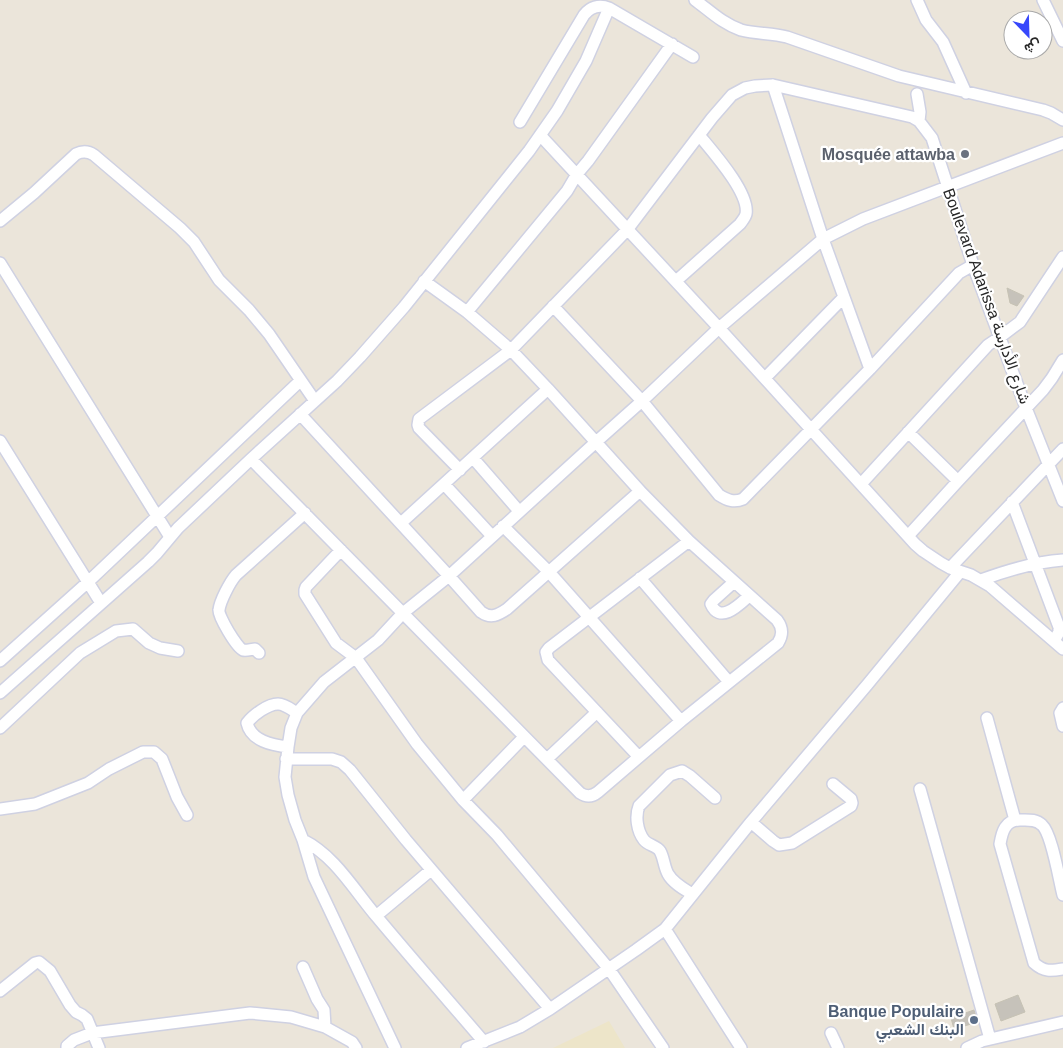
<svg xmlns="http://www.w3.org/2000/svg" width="1063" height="1048" viewBox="0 0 1063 1048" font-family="Helvetica,Vazirmatn,sans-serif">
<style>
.education{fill:#ede5c9}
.building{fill:#c6c2ba;stroke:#c6c2b4}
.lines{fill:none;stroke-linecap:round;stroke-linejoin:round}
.minor-casing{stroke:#cfd1e2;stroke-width:14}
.minor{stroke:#fff;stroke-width:11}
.worship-dot{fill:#6b7280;stroke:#fff;stroke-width:2}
.service-dot{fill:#5c6f8a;stroke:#fff;stroke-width:2}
.labels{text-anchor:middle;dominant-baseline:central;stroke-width:4.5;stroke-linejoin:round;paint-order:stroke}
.worship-label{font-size:16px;font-weight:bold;fill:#5b616d;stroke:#fff;text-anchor:end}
.street-label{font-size:16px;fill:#282828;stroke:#fff}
.service-label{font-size:16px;font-weight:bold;fill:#4e5e75;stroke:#fff;text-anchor:end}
</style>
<rect width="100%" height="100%" fill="#ebe5da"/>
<path class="education" d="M609,1021l16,27h-72z"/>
<path class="building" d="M1007,288l17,8 -7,10 -7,-3z
M1018,995l7,17 -24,9 -6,-17z
M974,1010l4,12 -24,7 -3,-11z"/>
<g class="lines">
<g class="minor-casing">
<path id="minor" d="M695,0c15,11 28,24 46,30 15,4 31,3 46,7l112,39 144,34 8,3 12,7
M917,0l9,20 17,22 23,51
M1043,0l20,41
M773,85l50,154 47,130
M917,94l3,18 -1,9
M520,122l64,-107c6,-8 15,-11 25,-7l84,49
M540,135l179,193 196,216 8,7 18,12 9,5 21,7 19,11 73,63
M0,221l34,-28 42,-39c6,-3 12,-3 18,1l86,73 14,14 25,38 30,30 20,24 46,67
M0,263l170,274
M676,281l64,-57c2,-3 5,-6 6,-10 4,-21 -34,-63 -47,-79
M553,306l89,95 77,94c8,5 15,8 24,4l127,-130 89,-96 14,-8
M467,312l100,-121 10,-17 11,-13 84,-117
M765,378l79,-81
M300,414l149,162 32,36c10,7 17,3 26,-3l133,-118
M908,432l50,49
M0,441l101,162
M473,458l46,53
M251,459l329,334c6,4 12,4 18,-1l83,-71 97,-78c5,-8 5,-15 -1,-23l-88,-79 -49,-50 -92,-102 -37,-39 -44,-38 -43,-31
M460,470l-41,-42 -1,-3 1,-6 92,-69 116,-120 85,-112 20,-23 13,-7 10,-2 18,-1 139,32 7,4 13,17 41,127 53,143 37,93
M444,484l48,52
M861,484l127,-139 12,-8 20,-15 43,-65
M1012,502l47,125v5l-5,9
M401,523l147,-134
M503,526l46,46 132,149
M908,536l50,-55 85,-91 9,-12 11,-18
M341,550l-35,37 -1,3v4l31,49 20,15 61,86 46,56 34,35 112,134 54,79
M950,568l113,-119
M640,578l89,104
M981,580c27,-10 54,-18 82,-20
M734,582l-20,18 -3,4c9,21 29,0 38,-8
M259,653l-4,-4c-3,0 -9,2 -12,1 -6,-2 -25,-34 -24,-40 1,-9 11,-28 17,-35l69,-62
M0,661l88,-79 212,-201
M0,693l148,-131 9,-9 21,-25 73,-69 86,-78 23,-24 44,-50 125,-156 28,-40 29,-50 23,-53
M1063,708l-3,5 3,13
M987,718l28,102
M0,728l80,-75 36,-22 17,-2 16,14 11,5 18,3
M288,747c-16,-2 -37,-6 -41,-24 6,-8 21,-19 31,-19 7,0 14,6 19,9
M639,757l-91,-97 -2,-8 3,-4 140,-107
M286,759h46l9,3 9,8 56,70 144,169
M547,759l50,-47
M920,789l70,250
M463,800l61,-63
M0,809l35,-5 53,-21 21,-14 34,-17h11l8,7 15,38 10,18
M751,822l22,19 6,4 13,-2 59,-37 1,-3 -1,-4 -18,-15
M303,840l11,37 81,171
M692,894c-8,-5 -19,-11 -24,-20 -4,-7 -4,-16 -8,-23 -3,-5 -12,-6 -16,-11 -7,-9 -9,-24 -5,-34l31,-31 12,-4 8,5 25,22
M1063,895c-4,-15 -11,-61 -21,-70 -6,-6 -14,-5 -22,-5 -15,0 -18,12 -20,24l34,119c10,9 17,8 29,6
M376,916l55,-46
M665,929l76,119
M303,967l14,32 7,11 1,17
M0,991l35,-28 4,-1 11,9 20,34 6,7 6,3 5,4 12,29
M831,1033l7,15
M484,1042c-36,-42 -72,-83 -107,-125 -23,-27 -42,-61 -74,-77l-8,-20 -7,-25 -3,-18 3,-30 3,-19 6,-15 27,-31 54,-42 25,-27 46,-37 147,-134 46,-41 77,-73 104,-89 40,-20 200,-76
M67,1048v-2l7,-6 18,-7 158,-20 41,4 34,10 27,15 4,6
M467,1048l53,-21 30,-18 86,-59 29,-21 86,-107 116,-137 93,-113
M967,1048l15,-7 81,-19"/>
</g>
<use href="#minor" class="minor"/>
</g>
<circle class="worship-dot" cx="965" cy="154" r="5"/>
<circle class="service-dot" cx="974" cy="1020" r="5"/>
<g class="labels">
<g class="worship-label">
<text x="955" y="154">Mosquée attawba</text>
</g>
<g class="street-label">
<text transform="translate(987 296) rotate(70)">Boulevard Adarissa شارع الأدارسة</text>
</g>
<g class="service-label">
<text x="964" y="1011">Banque Populaire<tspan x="964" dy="18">البنك الشعبي</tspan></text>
</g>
</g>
<g transform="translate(1028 35) rotate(157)"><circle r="24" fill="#ffffff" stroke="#a9a9a9"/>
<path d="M0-4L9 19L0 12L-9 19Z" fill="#3747fb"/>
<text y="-8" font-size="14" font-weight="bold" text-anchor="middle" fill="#282828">ش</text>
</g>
</svg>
